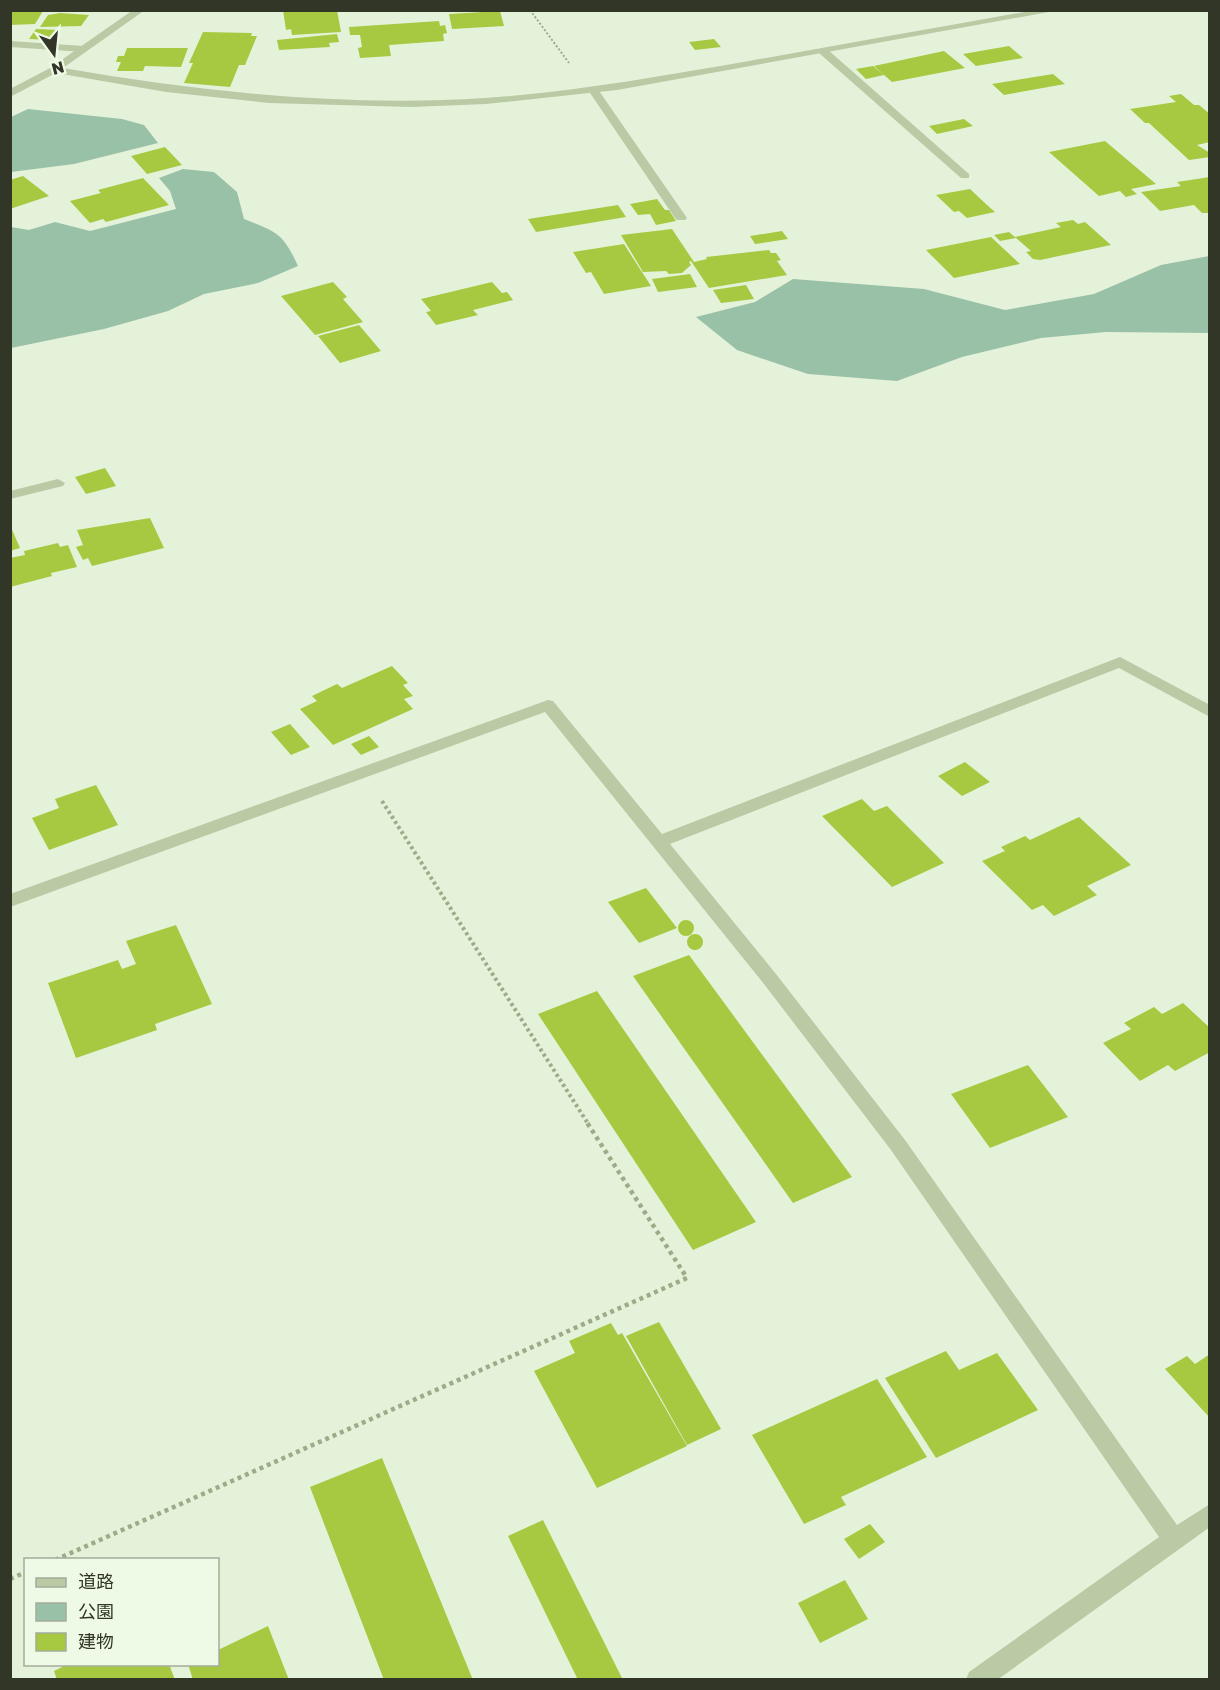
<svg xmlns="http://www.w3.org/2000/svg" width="1220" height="1690" viewBox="0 0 1220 1690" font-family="'Golos Text','Noto Sans JP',sans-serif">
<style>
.green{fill:#99c1a7}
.building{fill:#a6c941}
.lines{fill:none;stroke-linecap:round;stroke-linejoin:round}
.path-far2{stroke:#9cac88;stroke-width:2;stroke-dasharray:2 2;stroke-linecap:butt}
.path-far1{stroke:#9cac88;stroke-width:4;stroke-dasharray:3 3;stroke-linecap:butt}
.path{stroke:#9cac88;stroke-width:4.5;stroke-dasharray:4 4;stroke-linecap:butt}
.service{fill:#b9caa5;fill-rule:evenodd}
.minor{fill:#b9caa5;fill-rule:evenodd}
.tertiary{fill:#b9caa5;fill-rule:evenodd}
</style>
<rect width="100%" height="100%" fill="#e5f2da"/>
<path class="green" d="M28,109l94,10 22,6 14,18 -84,21 -63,8v-55z
M183,169l31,3 23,20 7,27c33,13 39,14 54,47l-40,17 -54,11 -36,17 -64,18 -93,19v-121l18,3 26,-8 35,9 86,-22 -6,-18 -11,-13z
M1209,256v77l-103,-1 -65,6 -79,19 -65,24 -89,-7 -71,-24 -41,-33 59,-15 38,-23 131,10 81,21 89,-16 67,-29z"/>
<path class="building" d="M17,10l26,1 -8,13 -25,1v-13z
M283,10h54l4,22 -49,3 -1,-6 -5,1z
M500,11l4,15 -52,3 -3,-15z
M60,13l29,2 -8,11 -41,1 8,-12z
M439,21l1,5 5,-1 2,8 -4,1 1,7 -55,4 2,11 -31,2 -2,-10 4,-1 -2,-12h-10l-1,-8z
M36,29l23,1 -6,10 -24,-1z
M203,32l49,1 -1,3h6l-12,29h-6l-9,22 -46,-4 9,-20h-4z
M337,34l2,8 -10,1 1,4 -51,3 -2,-10z
M714,39l7,8 -26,3 -6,-8z
M1009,46l14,12 -47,8 -13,-12z
M127,48h61l-7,19 -36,-1 -2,5h-26l4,-9h-5l2,-6h6z
M944,51l21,17 -73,14 -18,-16z
M873,66l11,9 -18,4 -10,-10z
M1053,74l12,10 -61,11 -12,-11z
M1181,94l13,11h5l11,9v17l-2,1 2,10 -13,3 13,8v4l-21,3 -40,-37h-4l-15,-14 46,-7 -7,-6z
M964,119l9,7 -36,8 -8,-8z
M1105,141l51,43 -25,5 6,5 -11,3 -6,-6 -21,5 -50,-44z
M165,147l17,18 -35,9 -16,-18z
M23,176l26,20 -39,13v-29z
M1210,177v36h-8l-8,-8 -34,6 -19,-19 40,-6 -4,-4z
M143,178l26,27 -63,17 -3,-3 -13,4 -20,-22 31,-8 -3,-3z
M970,189l17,16 8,7 -28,6 -8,-7 -5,1 -18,-17z
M657,199l8,11h4l7,11 -20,4 -6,-11 -12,1 -8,-11z
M618,205l8,12 -90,15 -8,-13z
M1073,220l5,4 7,-2 26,23 -71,15 -7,-1 -7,-7 5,-1 -16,-14 46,-10 -5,-4z
M672,229l22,33 13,-3 -1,-2 63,-7 2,3h5l5,7 -4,1 10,14 -78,13 -18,-27 -2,1 2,3 -9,8 -13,1 -3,-3 -23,1 -22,-37z
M782,231l6,8 -33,5 -5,-8z
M1009,232l7,6 -16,3 -6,-6z
M991,237l29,27 -66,14 -28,-28z
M624,244l27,42 -47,8 -13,-22 -5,1 -13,-21z
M690,274l7,13 -39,5 -6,-13z
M333,282l14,15 -4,2 20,23 -48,13 -34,-39z
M492,282l10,11 5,-1 6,8 -40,10 5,5 -42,10 -10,-13 5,-1 -10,-12z
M746,285l8,14 -33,4 -8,-13z
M359,325l22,26 -41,12 -22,-27z
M105,468l11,18 -30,8 -11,-17z
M150,518l14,30 -72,18 -4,-8 -5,2 -7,-13 7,-2 -6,-15z
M10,525l10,23 -10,3z
M58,543l2,4 8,-2 9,22 -26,6 1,3 -42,11v-29l15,-3 -1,-4z
M392,666l16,17 -5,2 10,11 -9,3 9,10 -80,36 -33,-36 17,-8 -5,-5 25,-12 5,4z
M290,724l20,23 -19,8 -20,-23z
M369,736l10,11 -18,8 -10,-11z
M965,762l25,20 -28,14 -24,-20z
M96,785l22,40 -69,25 -17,-32 27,-10 -4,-9z
M862,799l12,12 13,-5 57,57 -52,24 -70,-71z
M1079,817l52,48 -44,21 10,9 -43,21 -11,-11 -11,5 -50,-49 23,-10 -4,-4 24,-11 5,4z
M646,888l31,40 -38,15 -31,-41z
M678 928a8 8 0 1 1 16 0a8 8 0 1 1-16 0Z
M176,925l36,79 -57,20 2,6 -81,28 -28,-75 70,-23 4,9 14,-5 -10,-23z
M687 942a8 8 0 1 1 16 0a8 8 0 1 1-16 0Z
M689,955l163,222 -59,26 -160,-227z
M597,991l159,231 -63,28 -155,-236z
M1183,1003l27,25v24l-35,19 -7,-6 -28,16 -37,-38 28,-14 -7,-6 30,-16 8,7z
M1028,1065l40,52 -78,31 -39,-54z
M659,1322l62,107 -34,16 -61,-109z
M611,1323l7,12 4,-2 65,113 -90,42 -63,-117 41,-18 -6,-12z
M946,1351l13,19 38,-17 41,57 -102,48 -51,-80z
M1210,1354v64l-45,-49 22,-13 8,8z
M877,1379l50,78 -86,40 5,8 -42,19 -52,-89z
M382,1458l91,222h-89l-74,-193z
M543,1520l80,160h-45l-70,-144z
M870,1524l15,18 -26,17 -15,-20z
M845,1580l23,39 -48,24 -22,-40z
M268,1626l21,54h-96l-5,-16h30v-14z
M68,1664h101l6,16h-118l-3,-9z"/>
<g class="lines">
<path class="path-far2" d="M530,10l39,53"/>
<path class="path-far1" d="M382,801l205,321"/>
<path class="path" d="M55,1560l632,-282 -101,-157
M10,1579l16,-7"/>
<path class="service" d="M819,49h8l142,125v4h-8l-142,-125z
M593,87l4,1 90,130 -2,2h-8l-2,-2 -87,-128z
M58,479l7,4 -2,3 -53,13v-8z"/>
<path class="minor" d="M10,41l74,5 5,3 -5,3 -74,-5z
M1120,657l90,48v12l-91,-49 -449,176 106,130 129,166 272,385 33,-21v23l-213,153h-31l3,-8 190,-135 -268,-387 -127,-166 -219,-272 -535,195v-13l538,-194 5,1 109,133z"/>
<path class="tertiary" d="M133,10h12l-82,58c140,24 280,39 422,30 89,-6 176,-22 264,-37 95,-17 191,-34 286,-51h25l-443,80 -131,14 -75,3 -142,-4 -103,-11 -110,-19 -46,24v-8l40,-21z"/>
</g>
<rect width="1220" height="1690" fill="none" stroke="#313627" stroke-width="24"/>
<rect x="24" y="1558" width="195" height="108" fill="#effae6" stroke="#a3ac9a" stroke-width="1.5"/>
<rect x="36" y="1578" width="30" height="9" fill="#b9caa5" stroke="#a3ac9a" stroke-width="1.5"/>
<text x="78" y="1588" font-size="18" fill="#313627">道路</text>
<rect x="36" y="1603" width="30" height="18" fill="#99c1a7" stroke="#a3ac9a" stroke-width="1.5"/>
<text x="78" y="1618" font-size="18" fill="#313627">公園</text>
<rect x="36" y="1633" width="30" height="18" fill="#a6c941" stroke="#a3ac9a" stroke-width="1.5"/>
<text x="78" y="1648" font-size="18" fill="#313627">建物</text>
<g transform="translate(54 54) rotate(165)" stroke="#effae6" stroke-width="4.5" paint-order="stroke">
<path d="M0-4.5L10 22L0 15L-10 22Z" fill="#313627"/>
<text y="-9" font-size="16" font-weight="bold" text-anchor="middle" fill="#313627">N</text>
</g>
</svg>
